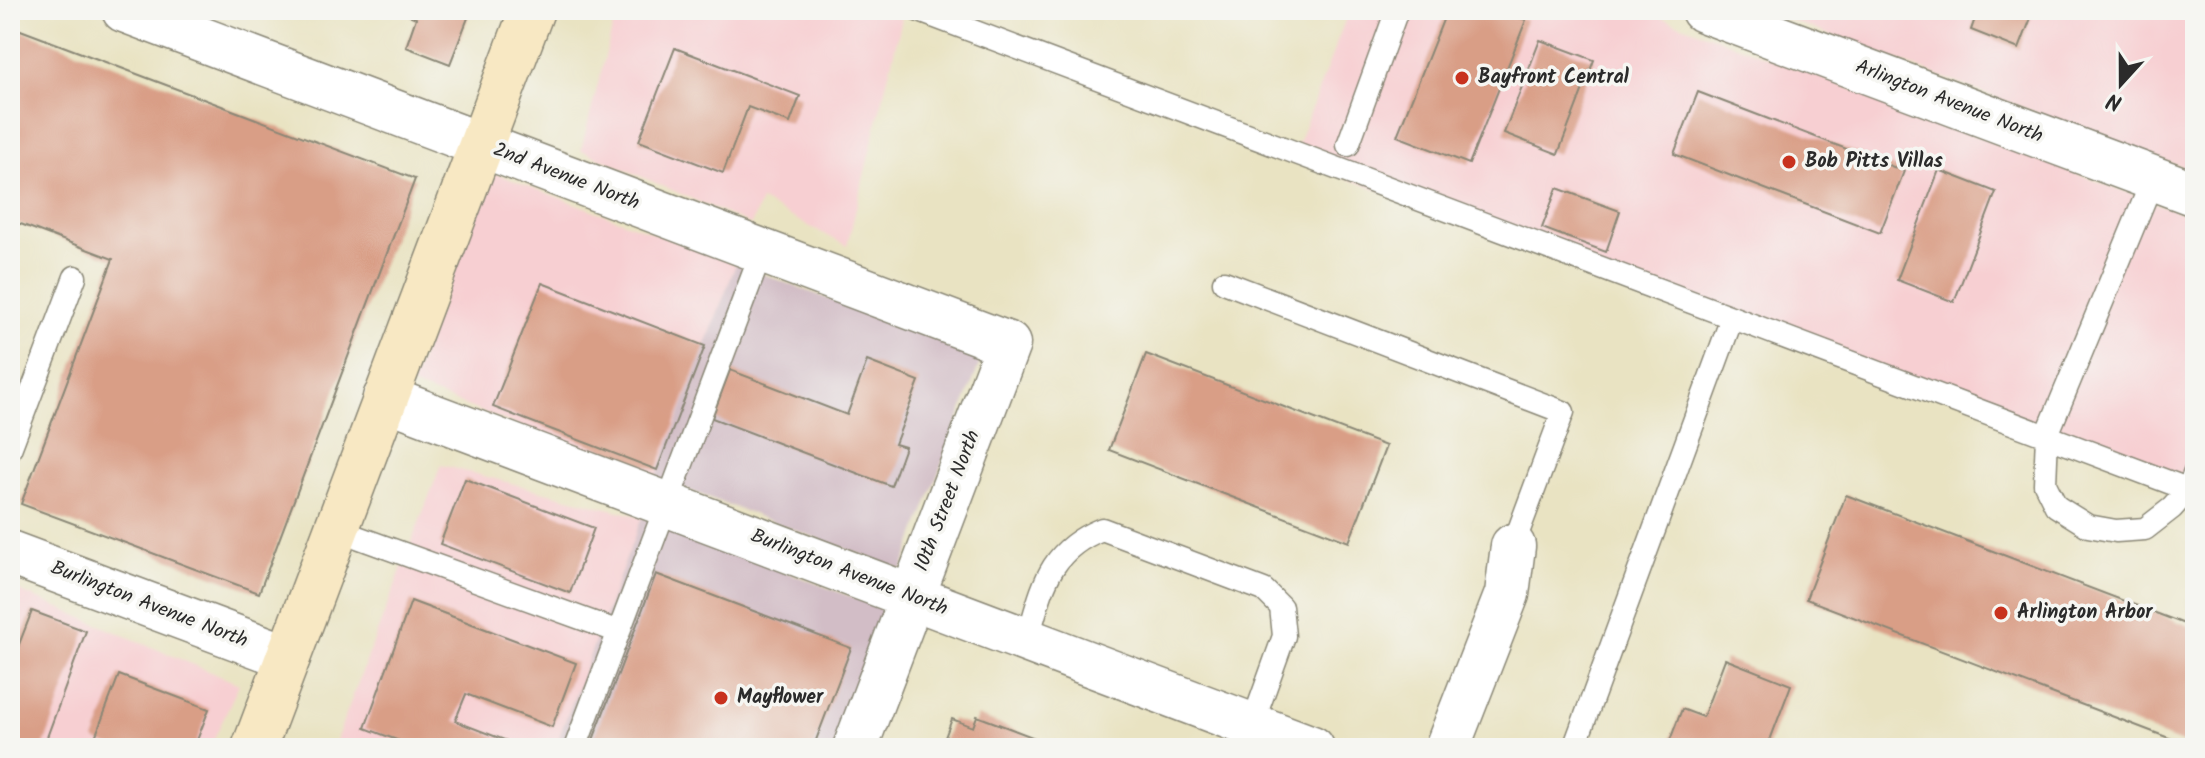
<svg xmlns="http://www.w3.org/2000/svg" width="2205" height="758" viewBox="0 0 2205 758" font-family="Kalam,sans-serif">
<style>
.built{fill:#f7cfd2}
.industrial{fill:#d2bdc6}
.building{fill:#d99e86}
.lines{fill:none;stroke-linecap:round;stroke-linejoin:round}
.service-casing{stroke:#8a8776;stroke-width:25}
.minor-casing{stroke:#8a8776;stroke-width:47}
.secondary-casing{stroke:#8a8776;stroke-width:47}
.service{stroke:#fff;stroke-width:22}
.minor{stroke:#fff;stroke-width:44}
.secondary{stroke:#f8e8c3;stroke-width:44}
.poi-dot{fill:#c8321e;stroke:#f6f6f2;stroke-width:3}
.labels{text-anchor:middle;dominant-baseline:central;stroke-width:7;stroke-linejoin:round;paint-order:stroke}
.poi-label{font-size:20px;font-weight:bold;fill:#2b2b2b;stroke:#f6f6f2;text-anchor:start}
.street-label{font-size:20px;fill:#2b2b2b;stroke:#f6f6f2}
</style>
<rect width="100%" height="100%" fill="#f6f6f2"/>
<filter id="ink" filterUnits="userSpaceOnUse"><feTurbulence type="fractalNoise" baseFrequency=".0125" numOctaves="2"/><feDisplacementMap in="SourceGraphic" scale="16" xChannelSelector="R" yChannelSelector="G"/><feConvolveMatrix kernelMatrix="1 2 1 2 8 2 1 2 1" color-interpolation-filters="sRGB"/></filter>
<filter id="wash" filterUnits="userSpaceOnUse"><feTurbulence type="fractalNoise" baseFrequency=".006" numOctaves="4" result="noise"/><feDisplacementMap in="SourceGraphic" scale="32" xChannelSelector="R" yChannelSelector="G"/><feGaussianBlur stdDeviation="1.8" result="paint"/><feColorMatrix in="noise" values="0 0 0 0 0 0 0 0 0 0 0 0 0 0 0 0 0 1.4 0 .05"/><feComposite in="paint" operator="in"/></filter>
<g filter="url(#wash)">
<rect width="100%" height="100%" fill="#e9e3c2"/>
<path class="built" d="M617,10h258l27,9 -55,227 -86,-45 -10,24 -170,-75z
M1349,10h293l553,208v265l-903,-324z
M1763,10h432v162z
M491,172l245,92 -80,214 -245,-93z
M441,465l201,52 -87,231h-222z
M10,587l229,97 -29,64h-200z"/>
<path class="industrial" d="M736,264l246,93 -80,213 -246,-92z
M642,517l244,93 -52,138h-279z"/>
<g id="blocks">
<path class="building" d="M397,10h74l-21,54 -44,-17 10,-29z
M1447,10h54l25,10 -57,144 -72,-28z
M1978,10h56l-15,39 -48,-19z
M10,26l405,153 -156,414 -238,-89 92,-245 -103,-39z
M1540,40l54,20 -36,94 -54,-21z
M675,48l125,48 -10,27 -42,-16 -25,66 -84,-32z
M1698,92l206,79 -24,62 -206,-79z
M1939,170l57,22 -42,110 -57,-22z
M1557,188l63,23 -14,41 -64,-24z
M542,283l163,63 -48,124 -164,-63z
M1146,354l240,92 -37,96 -240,-92z
M867,361l52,20 -24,63 10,3 -14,39 -179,-68 18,-48 117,45z
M465,479l129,49 -24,65 -130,-49z
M1846,495l349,133v120l-389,-149z
M656,574l195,74 -38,100h-223z
M411,601l165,62 -24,64 -86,-33 -11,27 70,27h-107l-53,-20z
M32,611l54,20 -43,117h-33v-93l4,2z
M1725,659l66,26 -24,63h-100l15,-39 21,8z
M119,675l90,34 -15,39h-79l-21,-8z
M977,716l66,25 -2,7h-100l11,-29 21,8z"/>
</g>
</g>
<g filter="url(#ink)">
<use href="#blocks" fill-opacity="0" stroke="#8a8776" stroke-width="2"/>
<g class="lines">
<g class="service-casing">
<path id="service" d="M917,10l1278,482
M1348,145l49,-135
M2153,179l-106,256 -2,49 11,22 32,20 28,5 29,-2 27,-21 16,-18 7,-18
M1224,282l339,130 -50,134
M10,449l65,-172
M338,530l281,102
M1027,640c16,-52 20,-89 75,-111l162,61 17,17 3,29 -32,89
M575,748l187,-497
M1574,748l158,-430"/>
</g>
<g class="minor-casing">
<path id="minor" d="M124,10l884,334 -153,404
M1703,10l492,184
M385,398l927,350
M10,553l278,104
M1447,748l60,-154 6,-48"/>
</g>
<g class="secondary-casing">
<path id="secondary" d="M254,748l278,-738"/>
</g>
<use href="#service" class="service"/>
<use href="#minor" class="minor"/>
<use href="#secondary" class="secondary"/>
</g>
</g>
<g class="poi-dot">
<circle cx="1462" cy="78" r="8"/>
<circle cx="1789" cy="162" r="8"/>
<circle cx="2001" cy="613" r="8"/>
<circle cx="721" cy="698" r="8"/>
</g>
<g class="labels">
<g class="poi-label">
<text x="1478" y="78">Bayfront Central</text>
<text x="1805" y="162">Bob Pitts Villas</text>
<text x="2017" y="613">Arlington Arbor</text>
<text x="737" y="698">Mayflower</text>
</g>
<g class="street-label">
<text transform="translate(1949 102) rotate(21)">Arlington Avenue North</text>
<text transform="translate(566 177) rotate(21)">2nd Avenue North</text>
<text transform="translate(948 501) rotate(-69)">10th Street North</text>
<text transform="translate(849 573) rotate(21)">Burlington Avenue North</text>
<text transform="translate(149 605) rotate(21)">Burlington Avenue North</text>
</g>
</g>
<rect width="2205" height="758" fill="none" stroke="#f6f6f2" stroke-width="40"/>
<g transform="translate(2121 84) rotate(201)" stroke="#f6f6f2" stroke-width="6" paint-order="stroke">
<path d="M0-6L14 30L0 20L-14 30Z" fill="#2b2b2b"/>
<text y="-12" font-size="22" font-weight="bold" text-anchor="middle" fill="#2b2b2b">N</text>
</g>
</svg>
